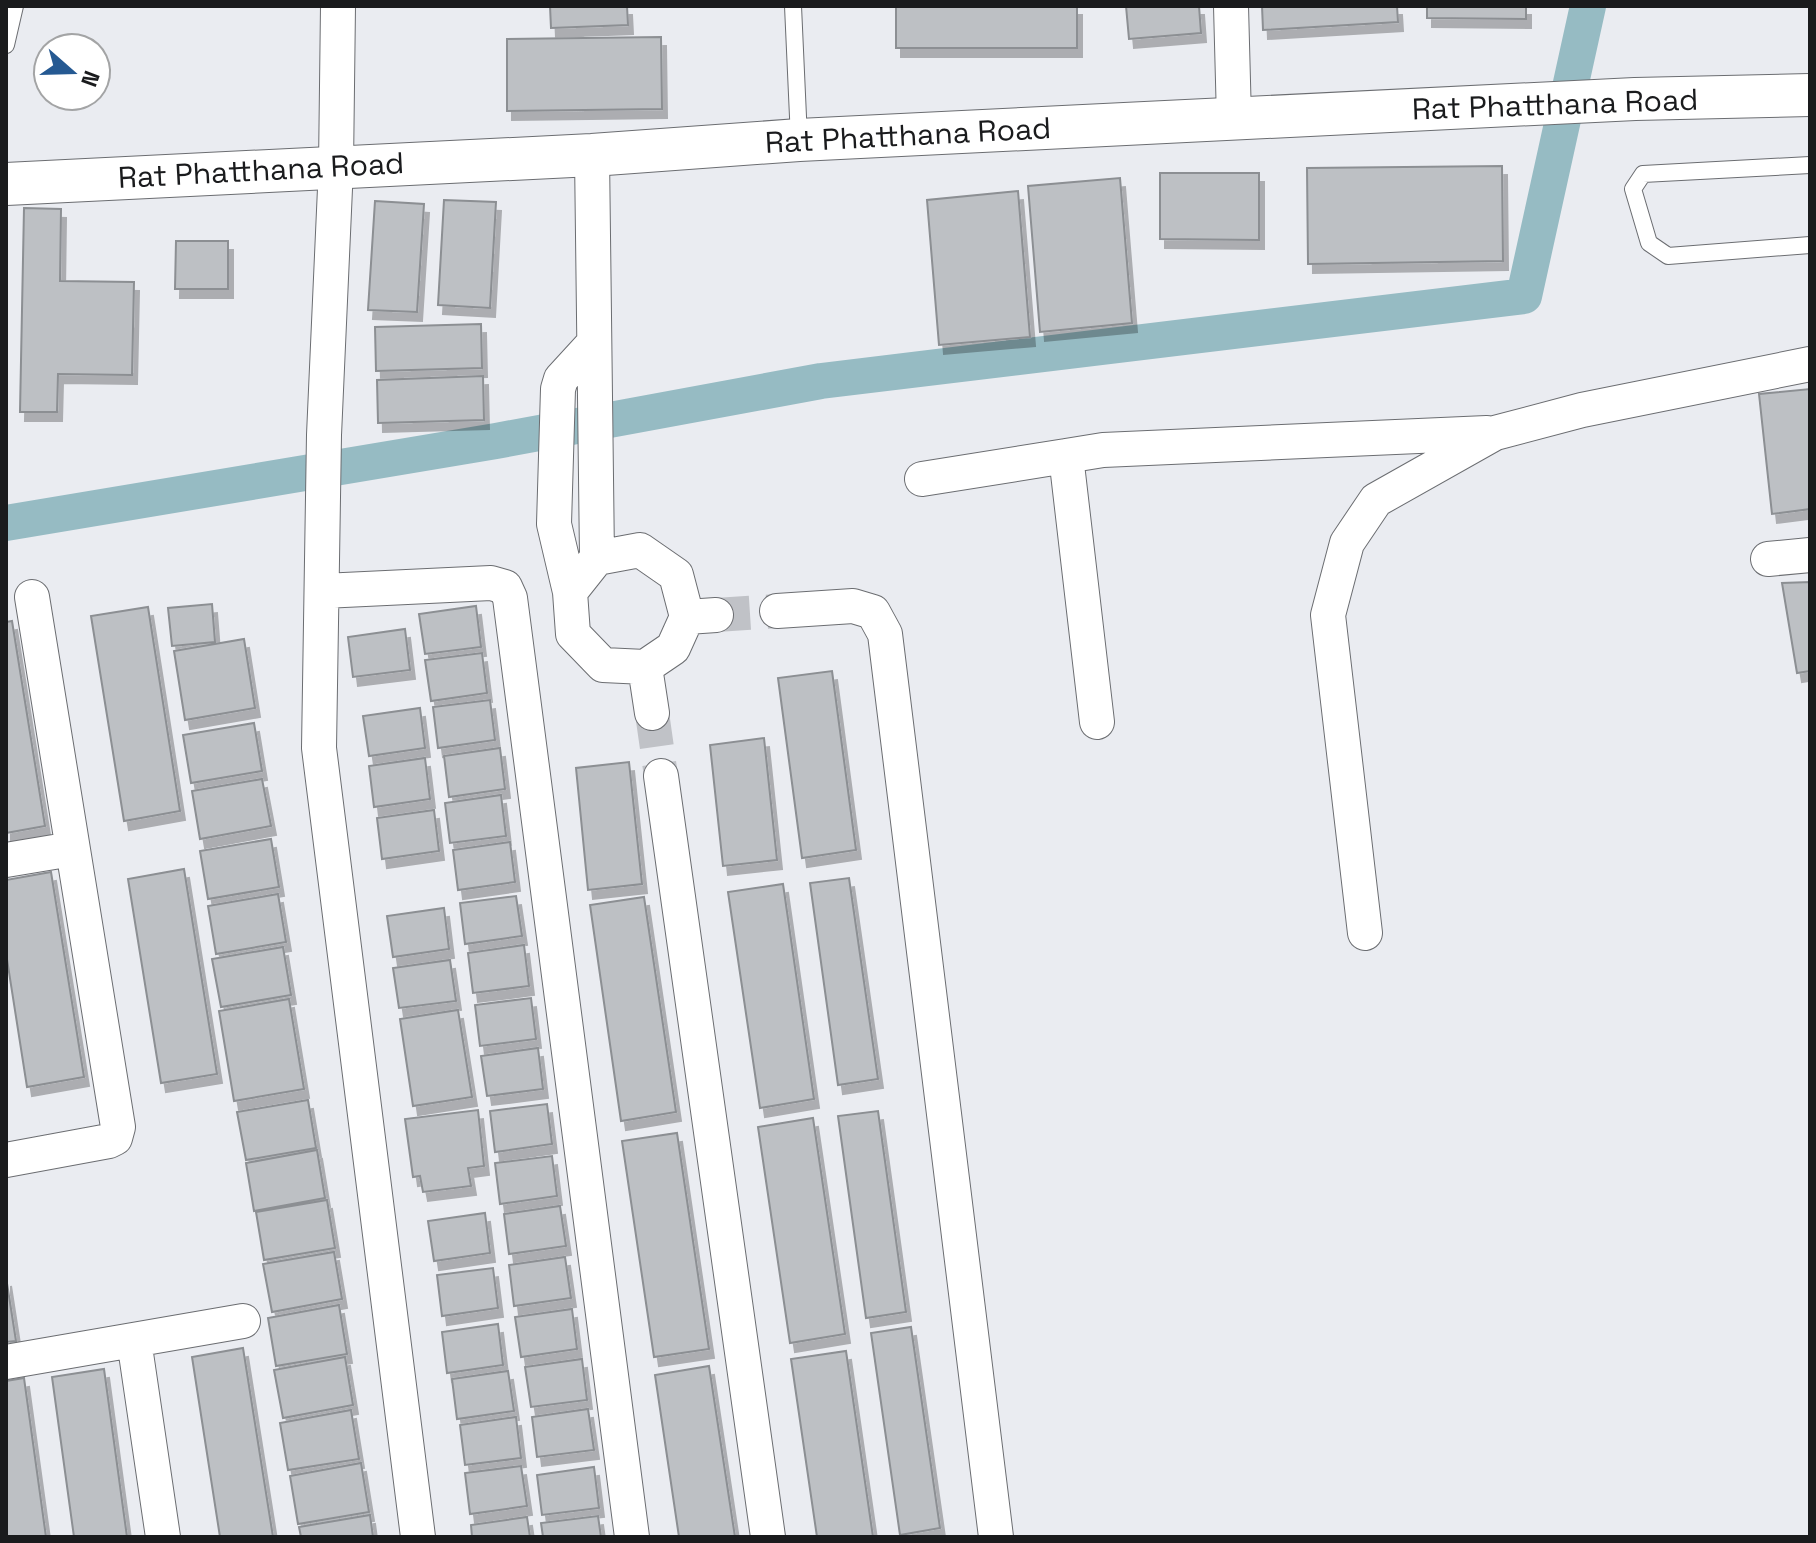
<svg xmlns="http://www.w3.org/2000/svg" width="1816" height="1543" viewBox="0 0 1816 1543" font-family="'Space Grotesk',sans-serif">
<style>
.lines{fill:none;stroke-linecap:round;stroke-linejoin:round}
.canal{stroke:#96bbc3;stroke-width:36}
.building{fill:#bdc0c4;stroke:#8c8f93;stroke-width:2;filter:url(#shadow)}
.minor-tunnel{stroke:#c0c2c7;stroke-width:34;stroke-dasharray:34 17;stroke-linecap:butt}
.service-casing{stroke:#6b6d71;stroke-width:18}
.minor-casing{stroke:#6b6d71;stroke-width:36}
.tertiary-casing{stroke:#6b6d71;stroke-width:44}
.service{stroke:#fff;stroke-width:16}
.minor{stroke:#fff;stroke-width:34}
.tertiary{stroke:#fff;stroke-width:42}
.labels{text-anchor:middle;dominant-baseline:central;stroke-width:7;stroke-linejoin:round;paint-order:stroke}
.street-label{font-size:30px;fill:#1a1b1d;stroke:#fff}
</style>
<defs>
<filter id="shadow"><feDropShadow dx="5" dy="9" stdDeviation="0" flood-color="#0004"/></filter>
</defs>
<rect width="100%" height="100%" fill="#eaecf1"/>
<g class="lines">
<path class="canal" d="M6,523l490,-82 325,-60 703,-85 64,-290"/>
</g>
<path class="building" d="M550,6h77l1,19 -77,3z
M896,6h181v42h-181z
M1126,6h73l2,27 -72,6z
M1262,6h135l1,16 -135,8z
M1427,6h99v13l-99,-1z
M661,37l1,72 -155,2v-72z
M1502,166l1,95 -195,3 -1,-96z
M1160,173h99v67l-99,-1z
M1120,178l12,145 -92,9 -12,-146z
M1018,191l12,146 -91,8 -12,-145z
M444,200l52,2 -6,106 -52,-3z
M375,201l49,3 -7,108 -49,-2z
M24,208l37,1 -1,72 74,1 -2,93 -74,-1 -1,38h-37z
M176,241h52v48h-53z
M481,324l1,44 -106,3 -1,-44z
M483,376l1,44 -106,3 -1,-43z
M1810,389v120l-38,5 -13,-120z
M1810,582v89l-13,2 -15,-90z
M212,604l3,38 -43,4 -4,-38z
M476,606l5,41 -56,7 -6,-40z
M148,607l32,204 -56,10 -33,-205z
M12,621l33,205 -39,7v-211z
M405,629l5,41 -57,7 -5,-40z
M244,639l11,69 -70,12 -11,-69z
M482,653l5,40 -56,8 -6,-41z
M832,671l24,179 -54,8 -24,-180z
M490,700l5,40 -57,8 -5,-41z
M420,708l5,40 -56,8 -6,-40z
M254,723l8,48 -71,12 -8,-48z
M764,738l13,122 -54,6 -13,-121z
M500,748l5,41 -56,8 -5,-41z
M425,758l5,41 -56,8 -5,-41z
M629,762l13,122 -54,6 -12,-122z
M262,779l9,47 -71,13 -8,-48z
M501,795l5,41 -56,7 -5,-40z
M434,810l5,41 -57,8 -5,-41z
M271,839l8,48 -71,12 -8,-48z
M510,842l5,40 -57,8 -5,-40z
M184,869l33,205 -56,9 -33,-204z
M51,872l33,205 -57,10 -21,-134v-73z
M849,878l29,201 -40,6 -28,-202z
M783,884l31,215 -54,9 -32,-216z
M278,894l8,48 -70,12 -8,-48z
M516,896l6,40 -57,8 -5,-41z
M644,897l32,215 -55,9 -31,-216z
M444,908l5,41 -56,8 -6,-41z
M524,945l5,41 -56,7 -5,-40z
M283,947l8,48 -70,12 -9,-48z
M450,960l6,41 -57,7 -6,-40z
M531,998l5,41 -56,7 -5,-41z
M289,999l15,90 -70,12 -15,-90z
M458,1010l14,87 -59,9 -13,-87z
M538,1048l5,41 -56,7 -6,-40z
M308,1100l8,48 -70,12 -9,-48z
M547,1104l5,40 -57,8 -5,-41z
M478,1110l6,56 -16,2 3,18 -48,6 -3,-16 -7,1 -8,-58z
M878,1111l28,201 -40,6 -28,-202z
M813,1118l32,216 -55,9 -32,-216z
M677,1133l32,216 -55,8 -32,-216z
M317,1150l8,48 -71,13 -8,-48z
M552,1156l5,40 -57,8 -5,-41z
M327,1200l8,48 -71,12 -8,-48z
M560,1206l6,40 -57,8 -5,-40z
M485,1213l5,40 -56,8 -6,-40z
M334,1252l8,47 -70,13 -9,-48z
M565,1257l6,41 -57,8 -5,-41z
M493,1268l5,40 -56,8 -5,-41z
M6,1277l10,64 -10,1z
M339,1305l8,49 -71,12 -8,-48z
M572,1309l5,40 -56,8 -6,-40z
M498,1324l5,41 -56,8 -5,-41z
M911,1327l29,201 -40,7 -29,-202z
M243,1348l30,189h-53l-28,-180z
M846,1351l27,186h-56l-26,-178z
M345,1357l8,48 -70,13 -9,-48z
M582,1359l5,41 -56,7 -6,-40z
M709,1366l26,171h-56l-24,-162z
M104,1369l23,168h-53l-22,-160z
M508,1371l6,40 -57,8 -5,-40z
M24,1378l22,159h-40v-156z
M588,1409l6,41 -57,7 -5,-40z
M351,1410l8,49 -71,11 -8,-47z
M516,1417l5,41 -56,7 -5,-40z
M361,1463l8,49 -71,12 -8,-48z
M521,1466l6,40 -57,8 -5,-41z
M594,1467l5,41 -57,7 -5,-40z
M370,1515l3,22h-72l-2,-10z
M598,1516l3,21h-58l-2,-14z
M527,1517l3,20h-58l-1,-12z"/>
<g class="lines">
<path class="minor-tunnel" d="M716,615l61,-4
M652,713l9,63"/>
<g class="service-casing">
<path id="service" d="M793,6l6,133
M6,45l9,-39
M1810,165l-167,9 -10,15 16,54 19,13 142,-11"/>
</g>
<g class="minor-casing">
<path id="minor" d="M338,6l-2,160 -12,269 -5,313 99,789
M1231,6l3,113
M592,155l5,403
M922,479l144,-23
M640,550l36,25 11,42 -14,31 -28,19 -42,-2 -30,-31 -3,-42 27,-34z
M1768,559l42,-4
M323,591l168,-8 14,4 5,11 122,939
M570,592l-16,-68 4,-135 3,-10 33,-36
M777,611l76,-5 20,6 12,22 111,903
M687,617l29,-2
M645,667l7,46
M1097,722l-31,-266 37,-6 384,-17
M661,776l107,761
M6,860l66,-11
M1365,933l-37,-318 19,-72 29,-43 119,-67 87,-23 228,-46
M6,1160l103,-19 6,-3 3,-11 -86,-530
M134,1340l29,197
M6,1362l237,-41"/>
</g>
<g class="tertiary-casing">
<path id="tertiary" d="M6,184l586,-29 207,-15 836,-41 175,-4"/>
</g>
<use href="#service" class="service"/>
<use href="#minor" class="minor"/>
<use href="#tertiary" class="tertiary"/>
</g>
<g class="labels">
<g class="street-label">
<text transform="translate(1555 104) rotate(-2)">Rat Phatthana Road</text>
<text transform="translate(908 135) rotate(-3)">Rat Phatthana Road</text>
<text transform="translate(261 170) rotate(-3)">Rat Phatthana Road</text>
</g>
</g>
<rect width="1816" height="1543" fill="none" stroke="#1a1b1d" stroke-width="16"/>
<g transform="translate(72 72) rotate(110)"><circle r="38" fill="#ffffff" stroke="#a3a4a5" stroke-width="2"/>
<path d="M0-6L14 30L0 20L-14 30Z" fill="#255992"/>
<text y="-12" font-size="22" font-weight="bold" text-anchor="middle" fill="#1a1b1d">N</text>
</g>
</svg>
